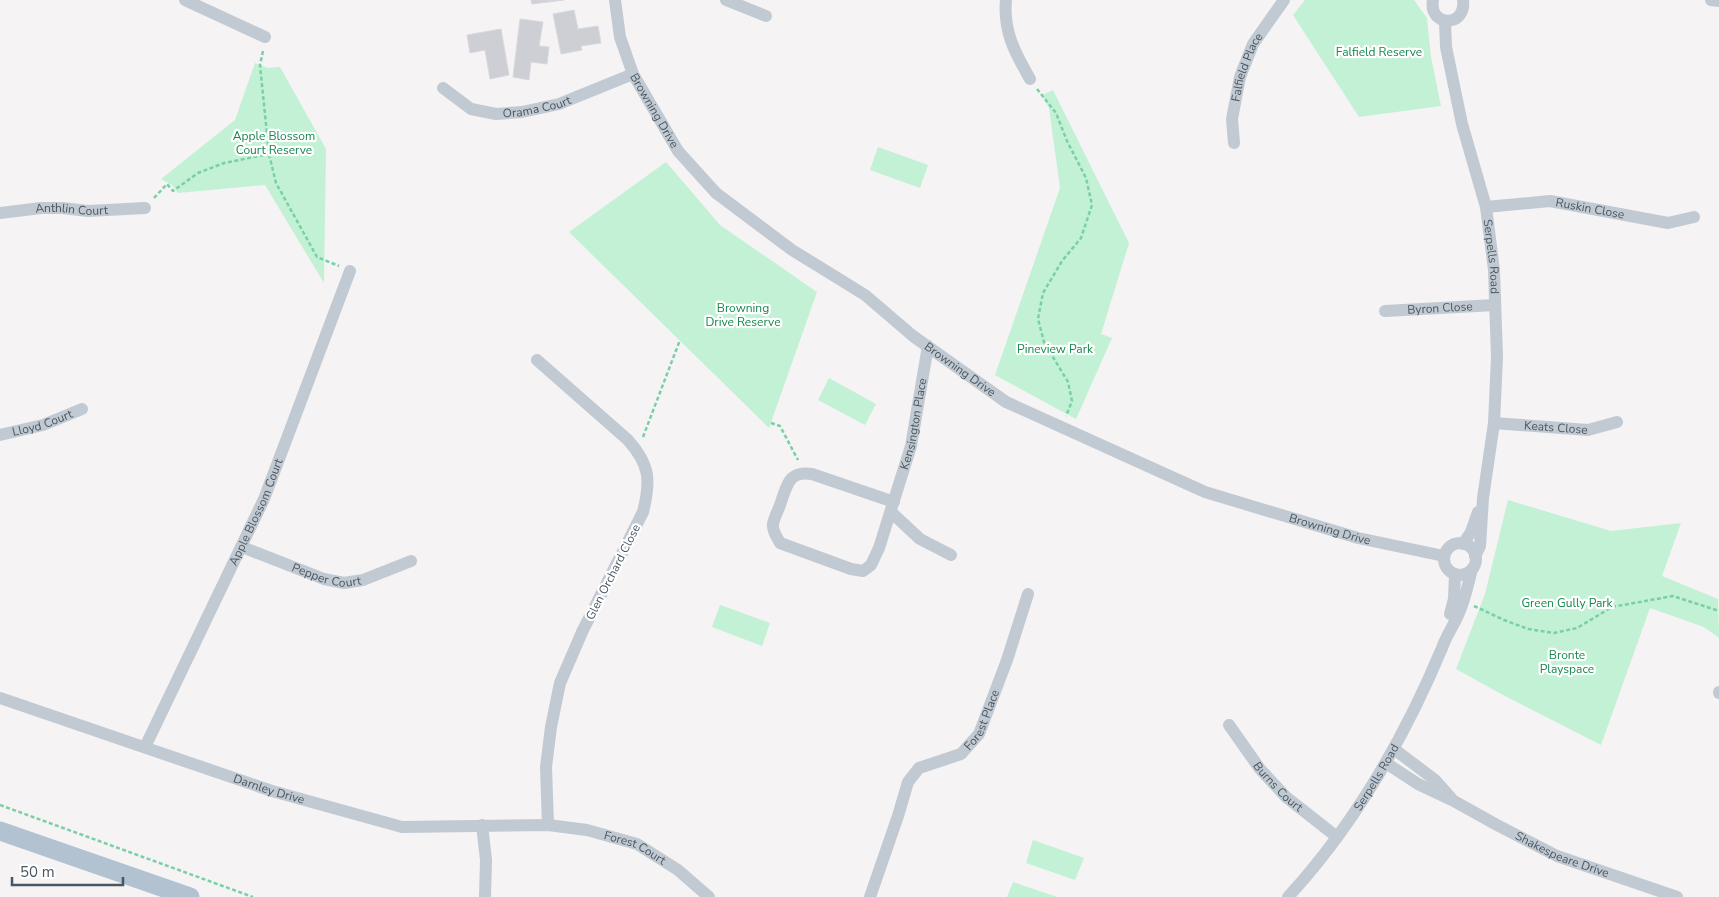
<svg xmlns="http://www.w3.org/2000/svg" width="1719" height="897" viewBox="0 0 1719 897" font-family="'Nunito Sans',sans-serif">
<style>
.green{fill:#c3f1d5}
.building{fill:#cdcfd5;stroke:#d7d9de}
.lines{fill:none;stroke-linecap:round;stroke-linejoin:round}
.path{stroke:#7ad0a6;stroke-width:2.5;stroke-dasharray:4 2.5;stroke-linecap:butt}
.street{stroke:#c1cad2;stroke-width:12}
.primary{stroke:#b3c2d1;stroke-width:19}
.labels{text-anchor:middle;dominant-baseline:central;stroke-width:4.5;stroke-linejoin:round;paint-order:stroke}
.park-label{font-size:12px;fill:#17864f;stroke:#fff}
.street-label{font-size:12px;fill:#4a5661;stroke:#fff}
</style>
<rect width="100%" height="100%" fill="#f5f3f3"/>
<path class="green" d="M1305,0h109l13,18 4,39 10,49 -82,11 -66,-102z
M255,63l13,5 12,-1 46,82 -2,134 -59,-98 -87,8 -6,-8 -11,-6 74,-59z
M1053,90l76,153 -28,91 11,4 -36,81 -81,-44 65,-187 -11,-80 -7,-13z
M878,147l50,18 -8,23 -50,-18z
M666,162l54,63 97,67 -48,136 -200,-196z
M829,378l47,26 -11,21 -47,-25z
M1508,500l103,31 70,-8 -19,53 56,23 1,39 -15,-11 -54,-19 -49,137 -98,-50 -47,-26 29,-75z
M720,605l50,18 -8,23 -50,-19z
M1033,840l51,18 -9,22 -49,-17z
M1013,882l44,15h-50z"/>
<path class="building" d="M531,0h33l-32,4z
M574,10l4,19 20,-3 3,17 -20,3 1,4 -21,4 -8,-40z
M520,19l23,3 -4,24 10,1 -2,17 -16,-2 -2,18 -16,-3z
M501,29l8,46 -19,4 -5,-29 -15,3 -3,-18z"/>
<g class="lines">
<path class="path" d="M263,51l-3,14 9,89 7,29 41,74 22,9
M1037,89l19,24 11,28 19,37 6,27 -11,33 -19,23 -19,32 -5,26 6,23 24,40 4,19 -6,15
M154,198l13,-14 6,7 25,-18 26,-10 45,-9
M771,423l9,3 18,34
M643,437l37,-97
M1474,606l30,14 24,9 26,4 23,-5 35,-21 61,-11 46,15
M0,805l253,92"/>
<g class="street">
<path d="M185,0l80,37"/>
<path id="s1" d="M615,0l5,37 13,37 45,77 38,42 76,57 73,45 48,41 93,66 199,90 153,46 86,18"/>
<path d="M726,0l40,16"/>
<path d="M1006,0c-3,31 9,53 24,79"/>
<path d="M1433,0c-5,27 34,28 30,0"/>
<path d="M1711,0l8,1"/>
<path id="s2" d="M1445,21l1,26 16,77 24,83 8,63 3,87 -3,66 -11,75 -3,48 -5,10"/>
<path id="s3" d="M443,88l28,21 25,5 26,-2 37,-8 74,-30"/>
<path id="s4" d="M1234,143l-2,-24 8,-42 13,-33 31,-44"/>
<path id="s5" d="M1486,207l64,-6 118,22 26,-6"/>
<path id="s6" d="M0,213l41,-5h21l26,3 57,-3"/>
<path id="s7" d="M1385,311l110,-6"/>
<path d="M537,360l91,80c22,25 23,40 15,72l-60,118 -23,53 -9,44 -5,40 2,58"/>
<path id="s8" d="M1494,423l94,7 29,-8"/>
<path id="s9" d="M0,435l43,-10 39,-16"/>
<path id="s10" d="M894,502l-82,-28c-24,-4 -25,12 -32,31 -2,6 -6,13 -7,19 -1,7 4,13 7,19l71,26 12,2 8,-6 8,-17 32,-102 17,-100"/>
<path d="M891,512l29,27 31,16"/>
<circle cx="1460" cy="559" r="16"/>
<path d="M1463,544l8,-12 7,-20"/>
<path id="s11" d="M242,547l82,32 20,4 19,-3 48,-19"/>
<path d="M1450,614l4,-15 1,-25"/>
<path d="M1719,693v-1"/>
<path id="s12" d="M0,698l272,93 130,36 146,-2 39,5 50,14 41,26 31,27"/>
<path id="s13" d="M1229,725l31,44 26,28 51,40"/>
<path id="s14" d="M145,747l119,-248 86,-228"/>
<path d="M1394,749l41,31 16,18"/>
<path id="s15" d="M1386,763l32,21 34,16 45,25 60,31 120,41"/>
<path d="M482,825l4,35 -1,37"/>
<path id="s16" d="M870,897l28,-81 10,-34 11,-14 42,-14 18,-20 28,-74 21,-66"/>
<path id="s17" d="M1288,897c67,-73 116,-158 154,-249 4,-12 12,-23 17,-35 6,-13 9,-29 13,-44"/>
</g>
<path class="primary" d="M0,831l190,66"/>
</g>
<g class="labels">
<g class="park-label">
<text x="1379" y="52">Falfield Reserve</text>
<text x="274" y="136">Apple Blossom<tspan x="274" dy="14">Court Reserve</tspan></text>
<text x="743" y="308">Browning<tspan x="743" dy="14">Drive Reserve</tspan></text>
<text x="1055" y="349">Pineview Park</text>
<text x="1567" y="603">Green Gully Park</text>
<text x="1567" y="655">Bronte<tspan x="1567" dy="14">Playspace</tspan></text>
</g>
<g class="street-label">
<text stroke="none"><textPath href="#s4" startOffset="78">Falfield Place</textPath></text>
<text stroke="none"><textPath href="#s3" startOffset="102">Orama Court</textPath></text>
<text stroke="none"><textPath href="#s1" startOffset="119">Browning Drive</textPath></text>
<text stroke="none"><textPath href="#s6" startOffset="72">Anthlin Court</textPath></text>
<text stroke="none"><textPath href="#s5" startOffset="105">Ruskin Close</textPath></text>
<text stroke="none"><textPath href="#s2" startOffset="241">Serpells Road</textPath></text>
<text stroke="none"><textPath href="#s7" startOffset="55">Byron Close</textPath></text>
<text stroke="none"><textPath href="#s1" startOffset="524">Browning Drive</textPath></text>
<text stroke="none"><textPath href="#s9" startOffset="44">Lloyd Court</textPath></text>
<text stroke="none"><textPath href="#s10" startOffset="424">Kensington Place</textPath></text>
<text stroke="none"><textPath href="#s8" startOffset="62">Keats Close</textPath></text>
<text stroke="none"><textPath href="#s14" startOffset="260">Apple Blossom Court</textPath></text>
<text stroke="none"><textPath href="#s1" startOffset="929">Browning Drive</textPath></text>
<text stroke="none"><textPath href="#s11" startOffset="90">Pepper Court</textPath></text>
<text transform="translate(613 572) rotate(-63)">Glen Orchard Close</text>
<text stroke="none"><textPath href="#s16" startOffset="224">Forest Place</textPath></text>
<text stroke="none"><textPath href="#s17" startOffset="149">Serpells Road</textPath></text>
<text stroke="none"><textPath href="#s13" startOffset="79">Burns Court</textPath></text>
<text stroke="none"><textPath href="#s12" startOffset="284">Darnley Drive</textPath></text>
<text stroke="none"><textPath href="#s12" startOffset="659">Forest Court</textPath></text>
<text stroke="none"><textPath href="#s15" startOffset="199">Shakespeare Drive</textPath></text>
</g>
</g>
<path d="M12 877v8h111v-8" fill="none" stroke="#4a5661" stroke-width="2.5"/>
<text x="20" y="877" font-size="15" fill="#4a5661" stroke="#ffffff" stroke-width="4" paint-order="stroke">50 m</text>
</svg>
